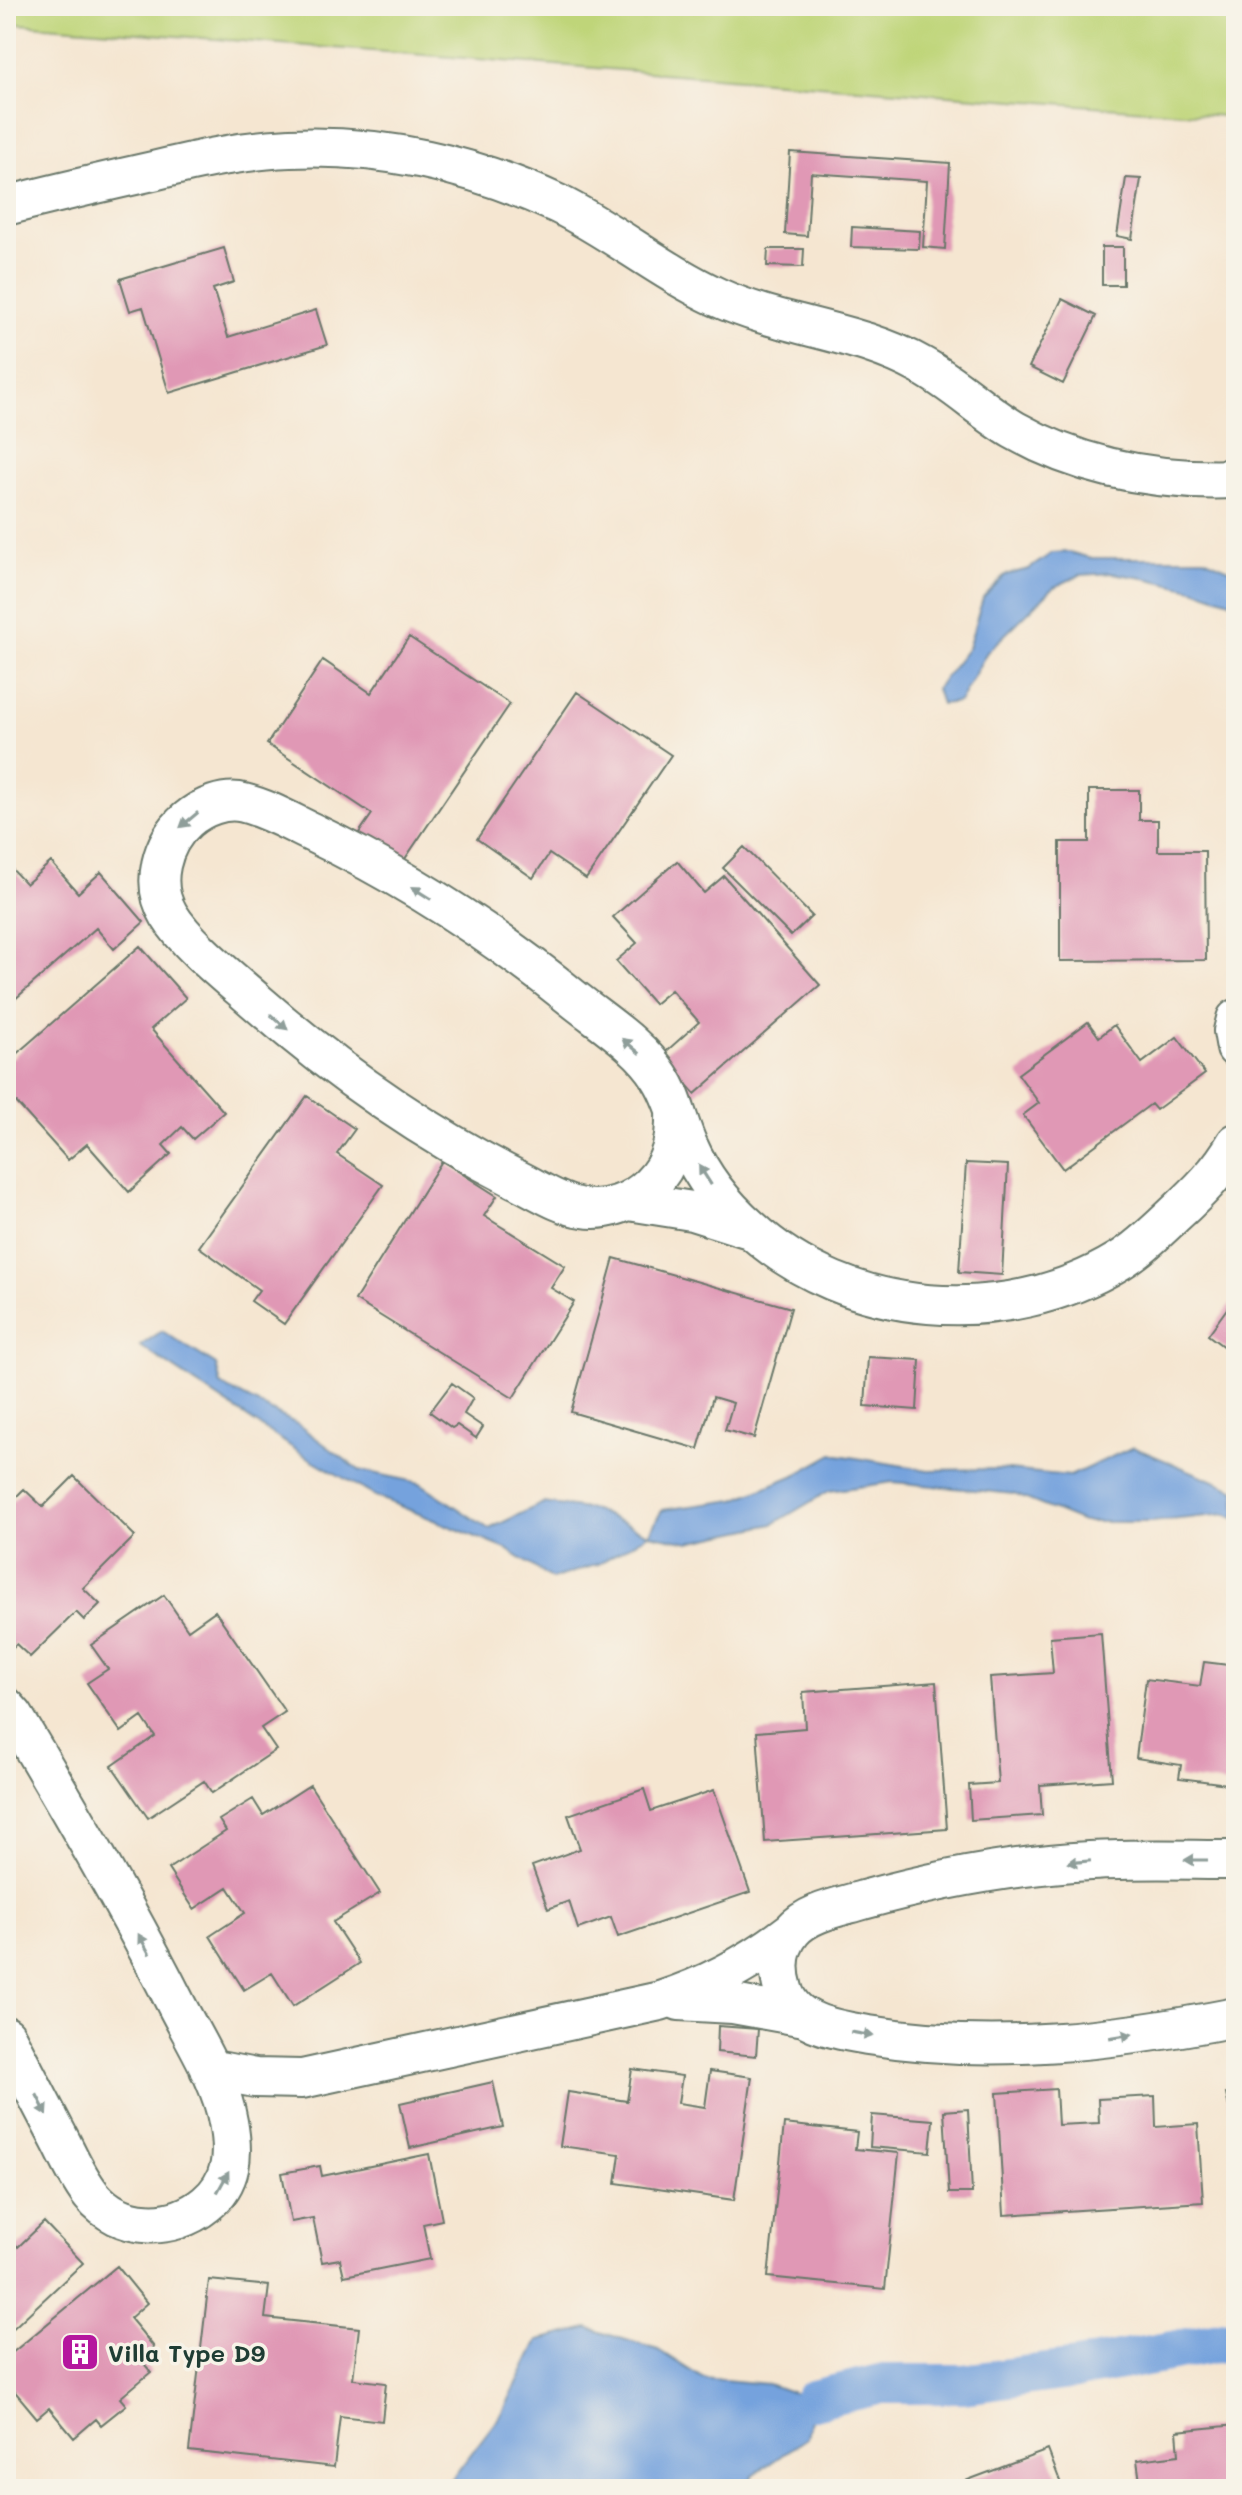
<svg xmlns="http://www.w3.org/2000/svg" width="1242" height="2495" viewBox="0 0 1242 2495" font-family="Mali,sans-serif">
<style>
.green{fill:#bfd579;stroke:#6f8956;stroke-width:2}
.water{fill:#74a2dd;stroke:#4a7088;stroke-width:2}
.lines{fill:none;stroke-linecap:round;stroke-linejoin:round}
.canal{stroke:#74a2dd;stroke-width:40}
.building{fill:#e098b5}
.street-casing{stroke:#6a786b;stroke-width:42}
.street{stroke:#fff;stroke-width:38}
.oneway{fill:#8f9e9a}
.labels{text-anchor:middle;dominant-baseline:central;stroke-width:7;stroke-linejoin:round;paint-order:stroke}
.poi-label{font-size:24px;font-weight:bold;fill:#1f3d34;stroke:#f7f3e8;text-anchor:start}
</style>
<rect width="100%" height="100%" fill="#f7f3e8"/>
<filter id="ink" filterUnits="userSpaceOnUse"><feTurbulence type="fractalNoise" baseFrequency=".0125" numOctaves="2"/><feDisplacementMap in="SourceGraphic" scale="16" xChannelSelector="R" yChannelSelector="G"/><feConvolveMatrix kernelMatrix="1 2 1 2 8 2 1 2 1" color-interpolation-filters="sRGB"/></filter>
<filter id="wash" filterUnits="userSpaceOnUse"><feTurbulence type="fractalNoise" baseFrequency=".006" numOctaves="4" result="noise"/><feDisplacementMap in="SourceGraphic" scale="32" xChannelSelector="R" yChannelSelector="G"/><feGaussianBlur stdDeviation="1.8" result="paint"/><feColorMatrix in="noise" values="0 0 0 0 0 0 0 0 0 0 0 0 0 0 0 0 0 1.4 0 .05"/><feComposite in="paint" operator="in"/></filter>
<g filter="url(#wash)">
<rect width="100%" height="100%" fill="#f5e6d1"/>
<path class="green" d="M6,6h1230v111l-1230,-94z"/>
<path class="water" d="M1069,552l21,6h114l32,14v31l-39,-13 -48,-11 -37,-6 -32,2 -26,12 -67,65 -28,50 -18,2 -5,-15 32,-41 15,-50 22,-23 24,-6 23,-16z
M162,1331l54,34 5,20 76,39 62,46 61,13 69,46 54,-26 51,7 55,24 13,-24 73,-10 62,-26 36,-20 95,16 70,-1 72,7 63,-29 103,43v29l-10,-5 -75,8h-68l-69,-28 -121,-12 -64,9 -56,33 -84,18 -40,-8 -51,30 -46,15 -46,-30 -131,-53 -73,-42 -162,-108z
M588,2328l70,22 44,28 66,6 45,16 -6,38 -54,37 -9,14h-300l59,-77 35,-72z"/>
<g class="lines">
<path class="canal" d="M813,2400l68,-16h82l114,-15 159,-30"/>
</g>
<g id="blocks">
<path class="building" d="M790,152l160,11 -5,86 -22,-2 4,-66 -116,-8 -4,63 -22,-2z
M1126,178l15,1 -9,60 -15,-3z
M852,227l68,4 -1,18 -68,-2z
M1102,247h21v38h-21z
M224,248l10,34 -21,7 15,48 88,-27 11,35 -158,48 -26,-86 -13,4 -10,-32z
M768,249h36l-1,18 -36,-1z
M1062,299l34,17 -33,68 -34,-17z
M409,637l101,67 -114,168 -44,-29 20,-29 -105,-70 56,-84 48,33z
M577,692l94,63 -85,124 -37,-25 -16,24 -56,-39z
M1089,790h50v30h19v31h47l1,109 -146,1v-119h29z
M744,847l68,69 -21,20 -68,-68z
M677,861l27,32 20,-17 96,109 -125,109 -34,-38 38,-34 -28,-32 -17,14 -38,-43 21,-18 -24,-26z
M51,862l27,31 23,-21 43,50 -30,27 -18,-21 -90,79v-137l4,-3 16,17z
M140,946l46,52 -35,31 73,83 -31,27 -11,-12 -19,18 8,9 -42,38 -42,-48 -19,16 -62,-69v-28z
M1088,1022l11,15 15,-12 28,38 35,-26 28,37 -49,36 -5,-6 -88,65 -40,-54 16,-12 -21,-29z
M307,1096l48,33 -18,25 46,31 -99,139 -33,-23 8,-11 -60,-43z
M442,1161l55,35 -13,20 81,50 -14,22 23,14 -61,96 -158,-98z
M966,1163l42,2 -6,110 -43,-3z
M614,1258l177,50 -37,130 -29,-8 8,-27 -20,-6 -15,52 -127,-37z
M1236,1296v60l-28,-21z
M868,1357l52,3 -3,50 -52,-4z
M452,1383l21,15 -9,16 19,13 -7,11 -19,-13 -5,3 -22,-16z
M74,1476l61,60 -52,52 17,16 -16,16 -8,-8 -46,45 -14,-13 -10,10v-154l4,3 14,-14 19,18z
M164,1595l24,35 27,-19 70,101 -24,16 15,22 -64,43 -8,-12 -56,37 -36,-52 43,-30 -13,-19 -21,15 -34,-49 21,-14 -17,-24z
M1101,1633l11,147 -72,5 2,30 -71,5 -2,-35 29,-2 -8,-106 63,-4 -3,-36z
M1204,1662l32,4v119l-57,-7 2,-13 -45,-7 10,-79 54,7z
M936,1682l11,147 -182,13 -8,-110 48,-4 -2,-36z
M310,1785l70,108 -47,29 27,41 -67,43 -21,-33 -28,17 -34,-54 35,-23 -17,-26 -34,22 -26,-40 58,-38 -7,-11 34,-21 10,16z
M644,1789l7,22 63,-21 36,102 -132,45 -7,-20 -33,12 -9,-28 -21,8 -16,-43 48,-17 -12,-34z
M718,2026l40,3 -2,27 -39,-4z
M632,2069l50,7 -4,27 27,4 5,-36 42,6 -18,123 -118,-17 4,-29 -60,-8 8,-54 59,9z
M493,2082l10,45 -93,21 -10,-45z
M1056,2089l2,36 41,-2 -1,-24 57,-3 1,31 42,-3 5,78 -199,13 -7,-122z
M1236,2092v32h-3l-7,-30z
M968,2109l4,84h-23l-5,-82z
M872,2115l61,5 -3,32 -60,-5z
M784,2124l73,8 -2,17 44,4 -14,136 -117,-12z
M429,2154l13,66 -19,4 7,35 -86,17 -4,-17 -18,3 -9,-44 -22,4 -9,-49 38,-7 2,10z
M44,2222l39,41 -77,72v-92l4,-4 8,8z
M117,2266l30,37 -17,15 24,29 -14,12 11,13 -31,26 6,7 -25,20 -5,-6 -22,19 -25,-30 -12,10 -31,-37v-23z
M209,2280l60,6 -4,32 94,10 -6,51 33,4 -4,38 -42,-5 -6,51 -145,-16z
M1236,2425v64h-95l-4,-29 42,-5 -2,-24z
M1048,2450l15,39h-119z"/>
</g>
</g>
<g filter="url(#ink)">
<use href="#blocks" fill-opacity="0" stroke="#6a786b" stroke-width="2"/>
<g class="lines">
<g class="street-casing">
<path id="street" d="M6,206c49,-13 98,-24 147,-35 45,-11 90,-21 137,-23 92,-4 184,17 268,56 55,27 103,67 159,93 66,30 141,33 205,69 33,18 60,45 92,64 69,39 144,52 222,49
M1236,1019l-3,12 3,17
M675,1109c1,29 -3,55 -25,76 -17,17 -43,27 -67,23 -23,-3 -46,-19 -67,-29 -93,-47 -180,-108 -258,-176 -27,-24 -71,-58 -89,-88 -19,-31 -8,-72 18,-95 15,-13 38,-22 57,-17 24,6 46,19 67,29 94,45 184,103 264,168 29,23 66,46 85,77 14,21 18,46 28,68 14,32 36,60 62,83 97,90 256,102 369,33 20,-12 39,-31 56,-47 24,-22 45,-43 61,-71
M629,1201l63,10 54,17
M6,1707l8,9c57,95 113,191 163,290 19,37 44,75 51,116 6,32 5,60 -22,82 -34,28 -86,26 -114,-8 -14,-17 -23,-39 -33,-58 -18,-34 -35,-68 -53,-102
M1236,1860c-48,0 -97,-2 -146,1 -75,4 -154,19 -227,39 -23,7 -55,12 -71,31 -14,17 -15,38 -9,58 9,35 55,41 85,46 124,20 246,6 368,-18
M679,2001l54,3 72,13
M209,2069l46,9 47,1 358,-78c50,-16 91,-38 132,-70"/>
</g>
<use href="#street" class="street"/>
</g>
<defs><path id="oneway-solid" d="M-6-.8H1V-3.2L6.5 0L1 3.2V.8H-6Z" transform="scale(2)"/></defs>
<g class="oneway">
<use href="#oneway-solid" transform="translate(189 820) rotate(140)"/>
<use href="#oneway-solid" transform="translate(421 893) rotate(-148)"/>
<use href="#oneway-solid" transform="translate(279 1022) rotate(41)"/>
<use href="#oneway-solid" transform="translate(631 1046) rotate(-140)"/>
<use href="#oneway-solid" transform="translate(705 1175) rotate(-122)"/>
<use href="#oneway-solid" transform="translate(1196 1860) rotate(180)"/>
<use href="#oneway-solid" transform="translate(1079 1862) rotate(174)"/>
<use href="#oneway-solid" transform="translate(144 1944) rotate(-119)"/>
<use href="#oneway-solid" transform="translate(862 2034) rotate(10)"/>
<use href="#oneway-solid" transform="translate(1121 2036) rotate(-9)"/>
<use href="#oneway-solid" transform="translate(42 2105) rotate(63)"/>
<use href="#oneway-solid" transform="translate(223 2182) rotate(-61)"/>
</g>
</g>
<defs>
<g id="building-square" transform="scale(2)"><rect x="-9" y="-9" width="18" height="18" rx="4" fill="#b5179e" stroke="#f7f3e8"/><path d="M-4-6H4V6H1V3H-1V6H-4ZM-2.5-4.3h1.7v1.8h-1.7ZM.8-4.3h1.7v1.8H.8ZM-2.5-1h1.7V.8h-1.7ZM.8-1h1.7V.8H.8Z" fill="#fff"/></g>
</defs>
<g fill-rule="evenodd">
<use href="#building-square" x="80" y="2352"/>
</g>
<g class="labels">
<g class="poi-label">
<text x="108" y="2352">Villa Type D9</text>
</g>
</g>
<rect width="1242" height="2495" fill="none" stroke="#f7f3e8" stroke-width="32"/>
</svg>
